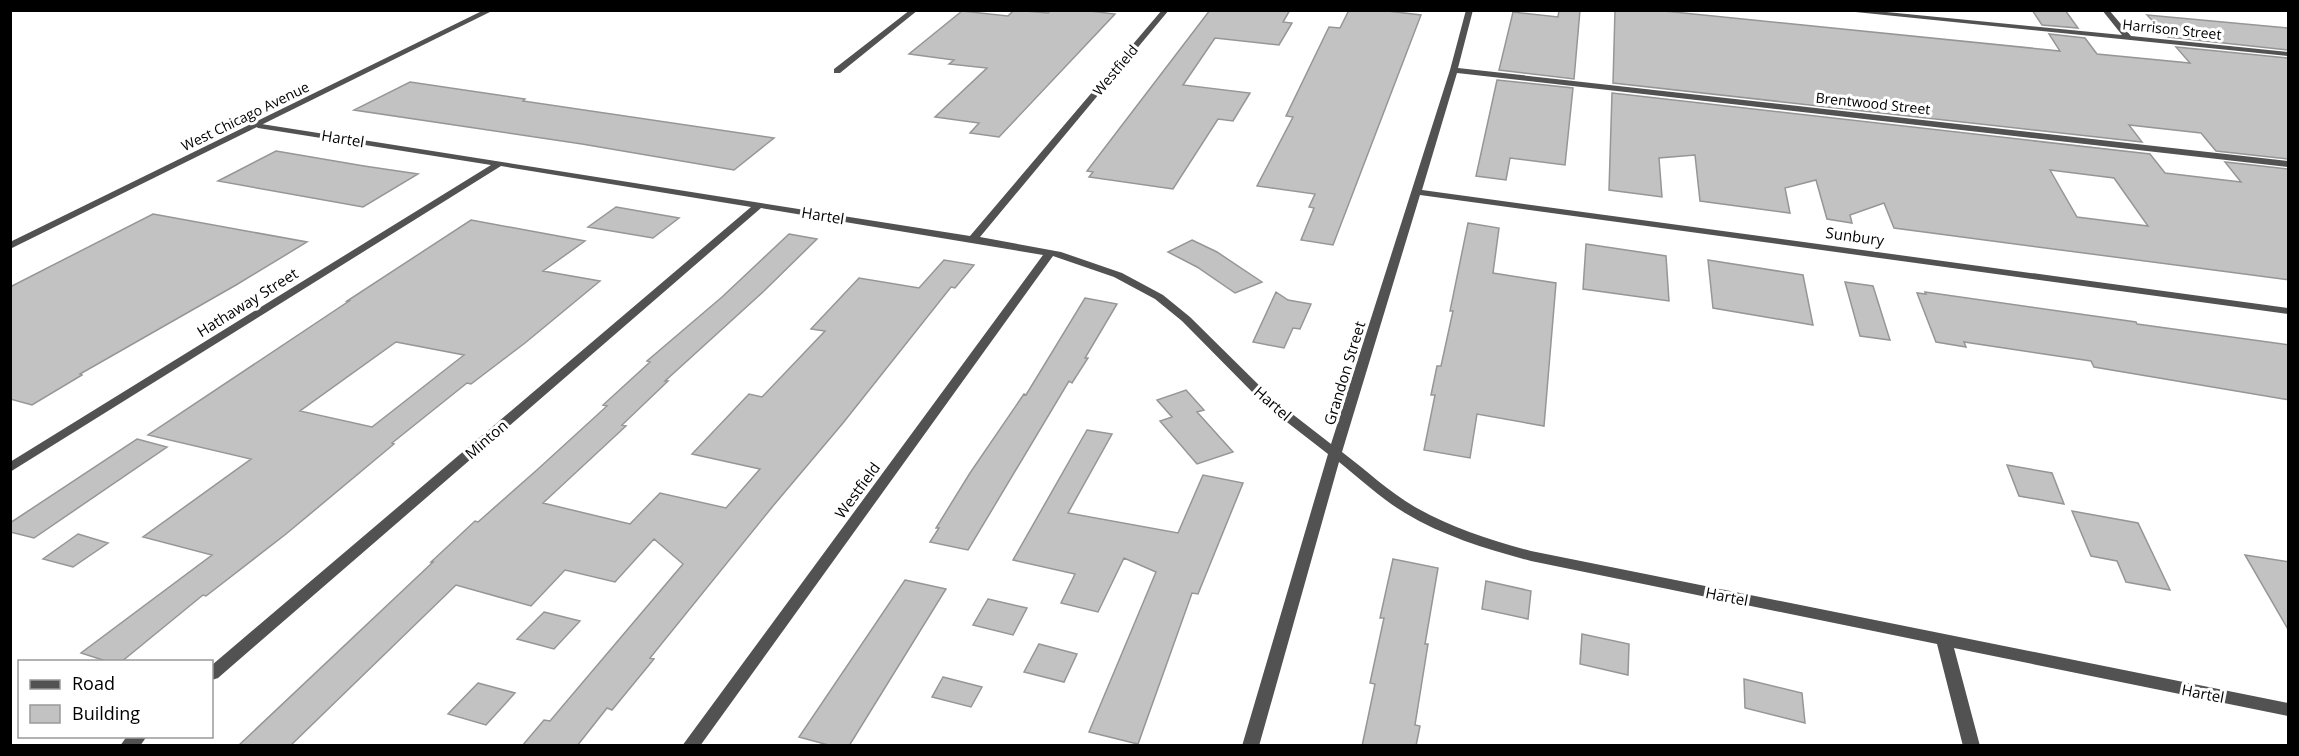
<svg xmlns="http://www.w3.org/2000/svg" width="2299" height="756" viewBox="0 0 2299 756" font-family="'Open Sans',sans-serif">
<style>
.building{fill:#c2c2c2;stroke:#969696;stroke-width:1.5;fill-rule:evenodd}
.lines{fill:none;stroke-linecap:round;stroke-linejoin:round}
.minor{fill:#525252;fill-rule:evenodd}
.tertiary{fill:#525252;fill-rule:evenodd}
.labels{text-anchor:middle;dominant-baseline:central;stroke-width:6;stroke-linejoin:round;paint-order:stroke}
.far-street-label{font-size:14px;fill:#000;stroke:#fff}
.street-label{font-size:15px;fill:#000;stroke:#fff}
</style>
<rect width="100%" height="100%" fill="#fff"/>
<path class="building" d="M1014,10l34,3 3,-3h30l34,4 -116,123 -29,-4 9,-10 -44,-6 52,-49 -38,-4 5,-4 -45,-6 53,-43 46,5z
M1210,10h80l-7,12 9,1 -13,22 -64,-7 -32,47 67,8 -17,28 -15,-2 -45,70 -84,-12 4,-5 -6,-1z
M1349,10h30l42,5 -88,230 -32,-5 13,-32 -5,-1 6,-13 -58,-8 36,-69 -7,-1 43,-89 11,1z
M1559,10h21l-6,69 -75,-9 14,-58 45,5z
M1615,10h39l406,41 -11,-17 36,4 12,16 93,9 -14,-16 113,11v101l-73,-8 -15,-18 -72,-8 13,17 -529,-59z
M2032,10h33l13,18 -36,-3z
M2147,15l142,13v22l-121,-13z
M1497,80l76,8 -8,77 -55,-7 -4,22 -30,-4z
M410,82l115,17 -2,2 251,37 -40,32 -152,-26 -228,-34z
M1612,93l538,61 15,19 76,9 -16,-20 64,7v111l-395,-52 -10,-25 -34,12 2,8 -25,-4 -11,-39 -31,8 5,25 -90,-12 -5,-46 -36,3 3,39 -53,-7zM2050,170l64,8 34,48 -71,-9z
M276,151l88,15 54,8 -55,33 -145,-26z
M616,207l63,11 -26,20 -65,-11z
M153,214l154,28 -71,43 -156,89 2,1 -50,30 -22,-6v-112z
M471,220l114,21 -42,30 57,10 -75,62 -54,41 -4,-1 -75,60 2,1 -108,90 -80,62 -3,-1 -82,67h-12l-28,-9 131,-98 -69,-18 108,-78 -103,-24 201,-134h-2zM396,342l68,13 -92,72 -72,-16z
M1468,223l31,5 -6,45 63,10 -12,143 -67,-12 -7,44 -46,-8 11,-55h-4l6,-29h4l12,-55h-3z
M789,234l28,5 -53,52 -99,90h3l-46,44 4,1 -83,77 87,21 30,-31 66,15 34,-39 -68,-15 57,-60 13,3 63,-66 -14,-2 48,-51 60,10 25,-28 30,5 -19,23 -4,-1 -108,136 -70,83 -123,152 4,1 -42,51 -5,-2 -30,38h-55l22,-26 6,1 133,-157 -29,-25 -39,43 -50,-12 -34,36 -75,-21 -166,161h-52l195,-184h-2l44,-41 3,1 60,-53 69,-63 -4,-1 47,-43 -3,-1 75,-64z
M1192,240l25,12 45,30 -27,11 -38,-26 -29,-15z
M1586,244l80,12 3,45 -86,-12z
M1708,260l95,15 10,50 -100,-17z
M1845,282l28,4 17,54 -30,-4z
M1276,292l12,8 23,4 -11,25 -7,-1 -9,20 -31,-6z
M1925,292l211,30 1,2 152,21v55l-195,-33 -3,-6 -127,-19 2,5 -30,-5 -19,-49 9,1z
M1085,298l32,6 -32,54h3l-16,25 -3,-2 -101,169 -38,-8 9,-14h-3l34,-55 54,-79 2,1z
M1186,390l18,20 -7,2 36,40 -36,12 -37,-43 12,-4 -15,-17z
M1087,430l25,4 -44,79 110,20 25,-58 40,8 -45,111 -6,-1 -54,151 -49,-12 67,-160 -32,-14 -26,54 -37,-9 14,-29 -62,-14z
M137,439l30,8 -133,91 -24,-6v-9z
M2007,465l45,8 12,31 -45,-8z
M2072,511l66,12 32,67 -44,-8 -9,-21 -26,-5z
M78,534l30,9 -35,24 -30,-8z
M2245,555l44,7v69z
M1393,559l45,9 -13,76h3l-13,81 5,1 -4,20h-54l13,-62 -5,-1 14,-65h-4z
M905,580l41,9 -97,157h-17l-33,-9z
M1486,581l45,10 -3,28 -46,-10z
M988,599l39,9 -14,27 -40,-10z
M544,612l36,9 -26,28 -37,-10z
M1582,634l47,10 -1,31 -48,-11z
M1039,644l38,10 -13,28 -40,-10z
M943,677l39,10 -11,20 -39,-10z
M1744,679l58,14 3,30 -60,-15z
M478,683l37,10 -29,32 -38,-11z"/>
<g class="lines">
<path class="minor" d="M910,10h8l-78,63h-6v-4z
M1162,10h7l-189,227 81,15 61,21 41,22 27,22 83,82 58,45 119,-374 16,-60h7l-15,58 830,93v6l-831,-94 -35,117 866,118v6l-868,-119 -78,257c24,18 47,40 73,55 37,21 75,33 116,44l757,152v13l-334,-68 26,98h-17l-26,-102 -406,-83c-44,-12 -86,-24 -126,-48 -23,-14 -45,-34 -66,-51l-80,284h-17l86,-292 -63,-49 -83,-84 -27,-22 -41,-22 -61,-21 -353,490h-18l361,-491 -282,-47 -543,470 -6,2v-15l539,-458 -250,-41 -491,306v-10l481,-297 -233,-37 -4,-3 1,-2 715,113z
M1836,10h30l256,25 -20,-25h7l22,26 157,16v4z
M127,736h20l-7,10h-20z"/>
<path class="tertiary" d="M484,10h10l-484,239v-7z"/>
</g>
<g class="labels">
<g class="far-street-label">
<text transform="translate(2172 29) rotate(6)">Harrison Street</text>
<text transform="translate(1115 70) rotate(-50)">Westfield</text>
<text transform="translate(1873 103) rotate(6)">Brentwood Street</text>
<text transform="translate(245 116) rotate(-26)">West Chicago Avenue</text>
</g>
<g class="street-label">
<text transform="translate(343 138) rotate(9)">Hartel</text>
<text transform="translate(823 215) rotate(9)">Hartel</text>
<text transform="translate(1855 236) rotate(8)">Sunbury</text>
<text transform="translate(247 302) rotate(-32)">Hathaway Street</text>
<text transform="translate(1344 373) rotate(-73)">Grandon Street</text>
<text transform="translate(1273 403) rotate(41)">Hartel</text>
<text transform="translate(486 439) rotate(-41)">Minton</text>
<text transform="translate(857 490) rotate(-54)">Westfield</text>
<text transform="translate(1727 596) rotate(11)">Hartel</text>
<text transform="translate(2203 693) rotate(11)">Hartel</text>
</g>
</g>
<rect width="2299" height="756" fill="none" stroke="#000000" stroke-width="24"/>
<rect x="18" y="660" width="195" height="78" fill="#ffffff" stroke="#999999" stroke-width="1.5"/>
<rect x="30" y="680" width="30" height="9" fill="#525252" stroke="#999999" stroke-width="1.5"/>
<text x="72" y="690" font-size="18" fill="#000000">Road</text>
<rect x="30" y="705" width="30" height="18" fill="#c2c2c2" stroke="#999999" stroke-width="1.5"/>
<text x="72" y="720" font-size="18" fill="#000000">Building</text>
</svg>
